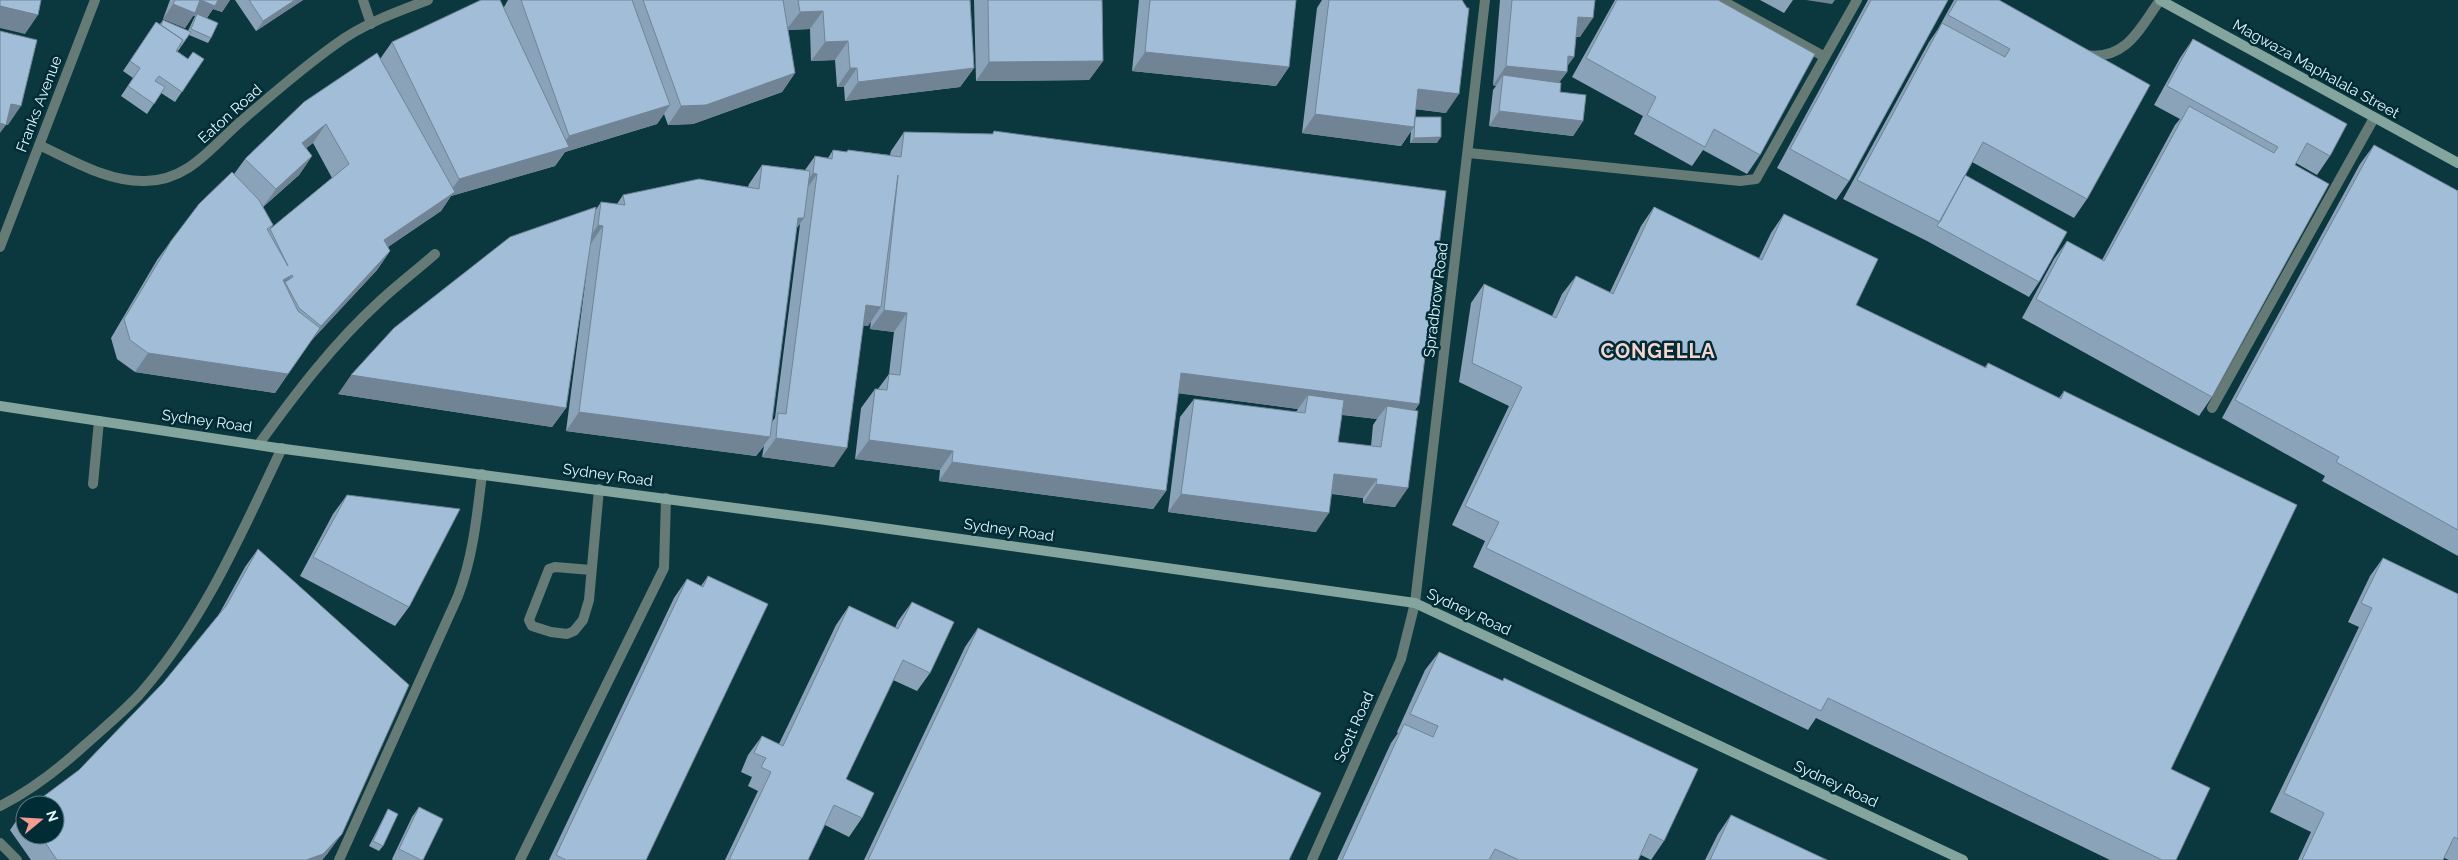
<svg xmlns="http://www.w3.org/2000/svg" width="2458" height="860" viewBox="0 0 2458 860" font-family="Raleway,sans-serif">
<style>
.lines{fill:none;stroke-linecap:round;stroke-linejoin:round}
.service{stroke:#667b76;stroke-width:10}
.minor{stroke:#667b76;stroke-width:10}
.secondary{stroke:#84a59d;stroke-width:10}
.wall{fill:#8ba3b9;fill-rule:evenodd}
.shaded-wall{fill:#718496}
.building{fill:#a2bdd7;stroke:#718496}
.labels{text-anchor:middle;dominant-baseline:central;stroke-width:5;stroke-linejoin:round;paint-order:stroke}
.street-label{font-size:15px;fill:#e0f6fb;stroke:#002c35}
.district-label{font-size:20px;font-weight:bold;letter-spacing:1px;fill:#f7d4cf;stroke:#002c35}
</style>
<rect width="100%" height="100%" fill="#0b373f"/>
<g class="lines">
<path class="service" d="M1721,0l104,57
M2086,55c40,6 54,-27 74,-55
M1469,153l271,28 16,-2 101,-179
M2212,408l162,-290
M259,444c36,-50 74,-100 121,-143 17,-16 37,-31 55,-47
M93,484l6,-63
M591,570l-36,-3 -6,2 -20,51 3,6 19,6 16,2 7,-3 9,-11 6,-20 10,-111
M0,806c32,-16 60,-38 86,-62 18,-16 37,-32 53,-49 64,-72 102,-161 143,-247
M0,843l17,17
M339,860l119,-264c15,-39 19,-80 24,-122
M520,860l144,-292 2,-70
M1312,860l89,-201 14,-56"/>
<path class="minor" d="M363,0l8,24
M39,145c33,15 68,37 106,36 42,0 65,-32 94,-58 31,-27 63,-55 97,-79 27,-20 60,-32 92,-44
M0,247l95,-247
M1415,603l70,-603"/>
<path class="secondary" d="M2160,0l298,163
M0,406l277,42 549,72 589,83 548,257"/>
</g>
<path class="wall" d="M170,0h60l-8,12 -9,-3 -6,9 4,20 -3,5 -19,-8 -11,16 -2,-1 12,9h16l-29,43 -14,-9 -14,21 -26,-18 12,-18 -10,-7 33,-49 4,2 3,-4 25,11 7,-15h-2l-8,12 -22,-9z
M235,0h68l-47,31z
M508,0h462l4,68 -14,19 -115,14 -1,-14h-7l-2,-27 -24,1 -1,-32 -22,1 7,43 -13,19 -89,32 -25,1 -4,-11 -7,10 -92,28 -10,14 -104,30 -10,15 -53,36 2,4 -13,19 -67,72 -35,51 -140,-21 -18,-13 -6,-21 46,-78 14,-19 63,-67 11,-15 135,-100 12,-17 112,-35zM313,143l19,35 -62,51 -1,2 4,-6 -10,-18 36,-32 13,-19 -6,-8z
M974,0h128l1,61 -14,19 -113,1z
M1139,0h157l-7,67 -13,19 -144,-15z
M1322,0h140l-16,113 -30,-4 -1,8 22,26h-27l1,-12 -10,15 -99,-13 15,-125z
M1500,0h95l-15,37h-4l-9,30v5l-8,10 1,10 23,29 -10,15 -84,-10 4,-36 3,-4 -3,-1z
M1615,0h103l42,155 -13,19 -44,-24 -11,16 -58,-32 9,-18 -71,-39z
M1760,0h33l-9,13z
M1868,0h80l-99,181 -13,19 -59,-32z
M1954,0h45l88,199 -13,19 -102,-56 -7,13 74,107 -10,15 -102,-56 -84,-42 86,-157 9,-13z
M2193,39l137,117 -13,19 -21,-12 -84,234 -13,19 -177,-98 32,-59 13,-18 35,19 73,-135 5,-6 -26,-14 26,-47z
M994,131l425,273 -4,6 -20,97 -32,-4v-5l-31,-4 -16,38 -148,-20 12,-95 14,-18 102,13 2,-3 -120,-16 -12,98 -13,18 -214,-28 1,-11 -85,-11 6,-51 14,-19h3l11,-15 5,-42 -24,-3 1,-8 -3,5 -5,-1 -29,142 -72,-10 2,-11 -8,10 -190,-25 22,-170 -22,147 -14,19 -214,-33 257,-183 6,-9 16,2 6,-9 125,-8 1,-3 13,-19 43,5 10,-14 13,2 5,-8 13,2 2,-2 42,5 1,-4 13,-19 88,2zM800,224l-25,194 -4,5 25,-194zM1342,415l35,4 -4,6 -2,21 -33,-4z
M2374,145l84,46v365l-136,-75 3,-5 -103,-58 138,-254z
M1654,207l105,51 12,-25 13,-19 72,91 129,62 3,-4 71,35 5,-7 107,378 5,91h-66l-294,-142 -8,12 -335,-163 12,-26 -33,-16 57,-119 -50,-24 12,-79 13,-19 68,32 10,-22 14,-18 34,16 31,-66z
M347,495l62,112 -14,19 -95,-50 33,-62z
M258,549l70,304 -6,7h-291l-21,-30 13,-19 2,-1v25h30l24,-65 84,-87 55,-67 27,-49z
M2383,558l75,36v266h-9l-5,-2 -1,2h-145l13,-28 -41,-20 89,-185 -11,-5 22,-46z
M708,576l-62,284h-97l125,-262 13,-19 14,7z
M912,602l18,71 -13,18 -24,-11 -47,99 16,39 -13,19 -24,-12 -17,35h-83l33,-69 -10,-5 4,-9 -11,-5 7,-17 14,-19 17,8 57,-119 13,-19 46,22 3,-7z
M978,628l311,232h-425l101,-213z
M1439,652l63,29 2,-3 160,163 -13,19 -10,-5 -3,5h-301l54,-117 7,-10 -1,-1 28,-62z
M419,807l4,53h-30l-1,-1 20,-42z
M388,809l-5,37 -4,5 -10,-5 16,-31z
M1731,815l96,45h-122l13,-26z"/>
<path class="shaded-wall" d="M200,0h30l-8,12 -9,-3 -8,11 -8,-6 -2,2h-2l-8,12 -22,-9 10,-15z
M295,0h8l-47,31 7,-10z
M1806,0h29l-3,4z
M0,6l38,9 -13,19 -25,-6z
M823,11l-13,18 -24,1 14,-18z
M1578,17l15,1 -13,19 -16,-1z
M848,41l-13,19 -24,1 14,-19z
M1145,52l144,15 -13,19 -144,-15z
M1568,56l6,1 -10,14 3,1 -14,19 -50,-16 -7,11 -3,-1 13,-19z
M1103,61l-14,19 -113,1 13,-19z
M850,68h7l-13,19h-7z
M974,68l-14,19 -115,14 13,-19z
M795,73l-13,19 -89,32 -25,1 13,-19z
M1418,89l41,5 -13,19 -41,-5z
M11,104l10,2 -13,19h-2l-6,8v-13z
M670,105l-13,19 -92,28 -10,14 -104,30 -10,15 -70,47 13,-18 62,-42 13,-19 101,-30 9,-13z
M1499,111l84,10 -10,15 -84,-10z
M1315,114l99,13 -13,19 -99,-13z
M326,124l-13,19 -24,19 13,-19z
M1441,137l-4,6h-27l4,-5z
M312,156l-13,19 -37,33 14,-19z
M813,173l4,1 -13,19 -5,-1z
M798,218h6l-14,19z
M598,225l5,1 -13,19 -5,-1z
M390,251l-13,19 -67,72 -35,51 -140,-21 13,-19 160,-8 13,-19z
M292,275l-6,9 -1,-2 -10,14 8,-16z
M866,305l15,2 -13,19 -15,-2z
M884,310l23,3 -13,19 -24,-3z
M1181,373l238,31 -13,19 -19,-17 -10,13 -71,-9 2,-15 -10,14 -130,-17z
M351,375l215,33 -14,19 -214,-33z
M579,412l191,25 -14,19 -190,-25z
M776,438l71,10 -13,19 -72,-10z
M869,440l84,11 -13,19 -85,-11z
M952,462l214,29 -13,18 -214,-28z
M1334,474l43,5 -14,19 -42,-6z
M1376,484l32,4 -13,19 -32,-4z
M1181,494l148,19 -13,19 -148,-20z
M342,834l-14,19 -6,7h-16z"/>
<path class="building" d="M0,0h41l-3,15 -38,-9z
M175,0h25l-5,13 -22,-9z
M201,0h17l-3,6z
M249,0h46l-32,21z
M481,0h19l69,147 -110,32 -67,-137z
M521,0h111l38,105 -101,31z
M643,0h140l12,73 -89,32 -25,1z
M798,0h172l4,68 -116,14 -1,-14h-7l-2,-27 -23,1 -2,-31 -23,1z
M988,0h114l1,61 -114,1z
M1150,0h146l-7,67 -144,-15z
M1329,0h133l5,8h2l-10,86 -41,-5 -4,38 -99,-13z
M1512,0h83l-2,18 -15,-1 -4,40 -6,-1 -1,16 -61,-6z
M1617,0h101l97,54 -55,101 -46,-26 -9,18 -58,-32 9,-18 -70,-39z
M1871,0h77l-99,181 -59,-32z
M1957,0h42l151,85 -63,114 -104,-57 -43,80 -83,-42 85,-157 63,34 5,-8 -62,-34z
M197,14l21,9 -7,15 -20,-9z
M163,20l28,12 -10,14 -1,-1 3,-5 -22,-15z
M156,22l27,18 -7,11 12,8 5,-7 11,7 -22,33 -23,-16 -4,5 10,6 -11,17 -26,-18 12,-18 -10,-7z
M0,31l37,9 -16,66 -10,-2 -5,21 -6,-2z
M2193,39l154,85 -17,32 -23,-13 -12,22 34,19 -117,213 -176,-98 31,-58 37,20 85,-155 85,47 4,-6 -111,-61z
M377,53l78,139 -71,48 6,11 -69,75 -22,-18 -14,-26 8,-5 -1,-2 -9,5 15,31 22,17 -32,46 -140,-21 -18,-13 -6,-21 47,-78 28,-37 33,-32 27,28 14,25 -6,4 21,37 -18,-37 79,-65 -23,-40 -24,19 10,13 -36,33 -31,-30 59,-57z
M1503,75l58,8 -1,9 26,3 -3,26 -84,-10z
M1415,117h26v20l-27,1z
M994,131l452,60 -27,213 -238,-31 -15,118 -214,-29 1,-11 -84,-11 6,-51 12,1 2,-16 11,1 7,-62 -23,-3 14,-135 -17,132 -15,-2 -19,143 -71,-10 2,-25 8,1 31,-240 -4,-1 2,-17 17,3 1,-9 14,2 1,-2 53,7 3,-25 89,2z
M2374,145l84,46v339l-122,-68 3,-5 -104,-57z
M762,165l48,6 -6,47h-6l-28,219 -191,-25 24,-186 -5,-1 3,-23 24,3 -2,-10 76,-16 60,10z
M1965,175l102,57 -28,50 -102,-56z
M596,207l-30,201 -215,-33 43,-47 116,-91z
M1654,207l108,53 22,-46 94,45 -22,46 130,63 2,-5 73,36 3,-8 233,114 -126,264 39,19 -34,72h-14l-334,-162 -7,13 -335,-163 13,-26 -34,-16 57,-119 -50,-24 12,-79 72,34 20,-42 37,18z
M1308,395l36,5 -6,42 43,5 6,-41 31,5 -10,77 -32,-4 1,-5 -43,-5 -5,39 -148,-19 13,-95 111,14z
M347,495l113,14 -51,98 -96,-50z
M258,549l151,136 -67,149 -19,20 -17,6h-249l-17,-25h15v-30h-23l47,-35 84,-87 63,-77z
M2383,558l75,36v245l-4,-2 -11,23h-141l22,-47 -40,-20 88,-185 -11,-5z
M708,576l60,28 -122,256h-80l-10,-5 131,-276 16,8z
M912,602l42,20 -24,51 -27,-13 -57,119 28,14 -12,25 -28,-13 -26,55h-79l42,-88 -10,-5 5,-9 -12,-5 8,-17 21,10 66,-140 49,23z
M978,628l343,165 -32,67h-421z
M1439,652l64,29 1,-3 194,91 -34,72 -14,-7 -12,26h-119l-24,-11 -6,11h-147l62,-136 29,13 5,-11 -28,-12z
M419,807l24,12 -20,41h-2l-22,-11z
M388,809l10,5 -15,32 -10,-5z
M1731,815l96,45h-117z"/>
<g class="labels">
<g class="street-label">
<text transform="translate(2316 69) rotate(29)">Magwaza Maphalala Street</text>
<text transform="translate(39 104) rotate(-69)">Franks Avenue</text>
<text transform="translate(230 114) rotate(-42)">Eaton Road</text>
<text transform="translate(1436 300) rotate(-83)">Spradbrow Road</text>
<text transform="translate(207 421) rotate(8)">Sydney Road</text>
<text transform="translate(608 475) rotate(8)">Sydney Road</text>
<text transform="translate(1009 530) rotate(8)">Sydney Road</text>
<text transform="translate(1469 612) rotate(25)">Sydney Road</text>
<text transform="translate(1354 727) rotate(-66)">Scott Road</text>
<text transform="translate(1836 784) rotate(25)">Sydney Road</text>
</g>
<g class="district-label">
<text x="1658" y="351">CONGELLA</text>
</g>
</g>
<g transform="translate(40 820) rotate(72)"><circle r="24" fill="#002c35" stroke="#5a7d84"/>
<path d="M0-4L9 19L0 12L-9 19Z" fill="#f59c91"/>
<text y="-8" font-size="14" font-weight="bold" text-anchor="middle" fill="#e0f6fb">N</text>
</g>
</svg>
